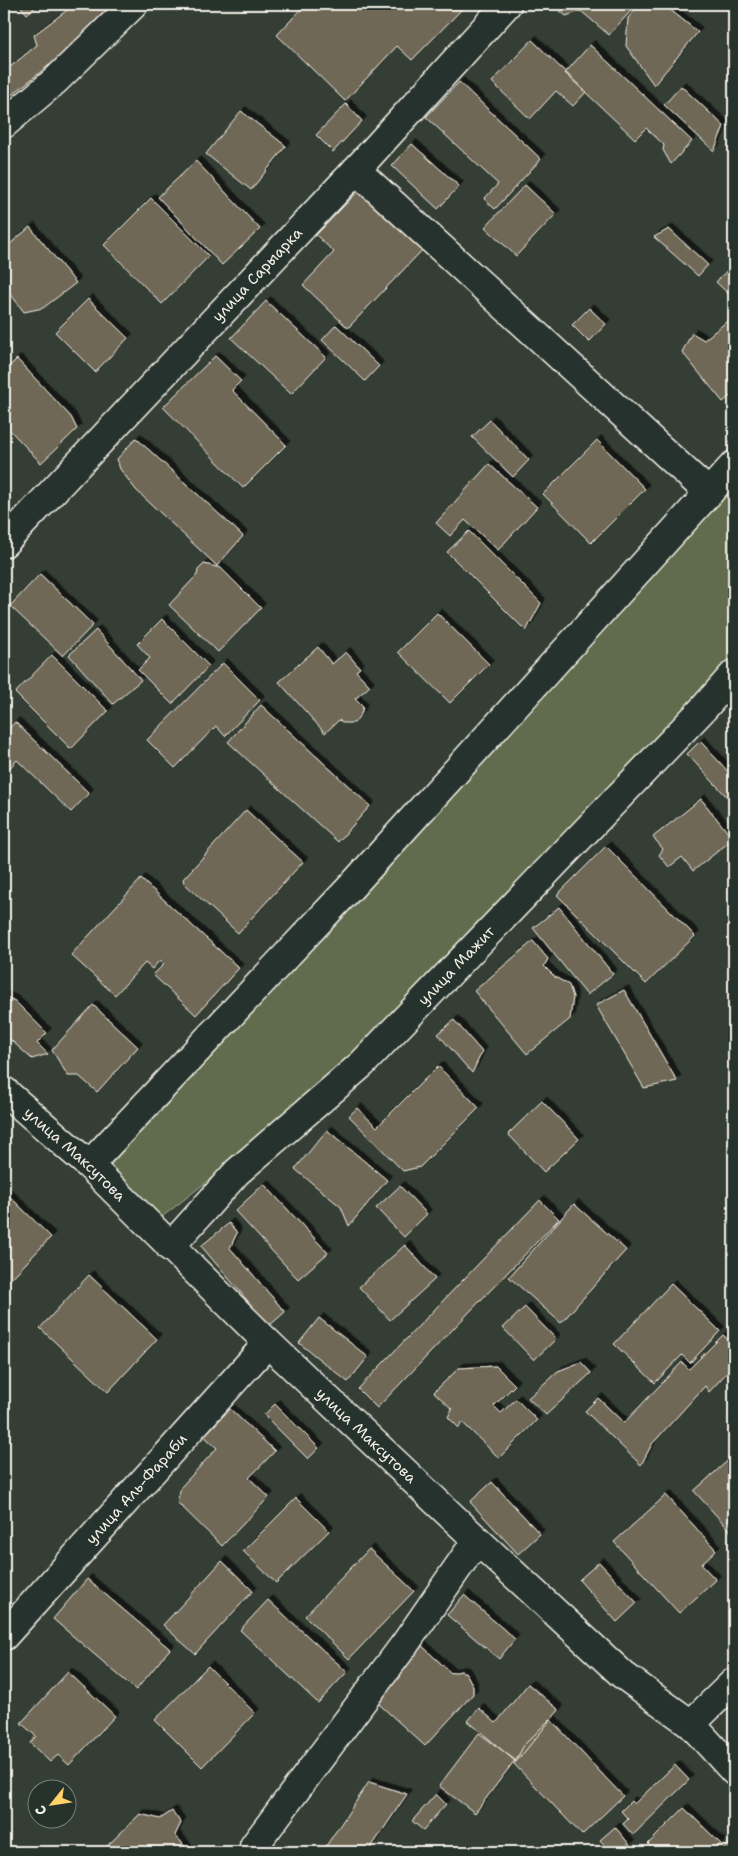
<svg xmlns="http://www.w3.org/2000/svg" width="738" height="1856" viewBox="0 0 738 1856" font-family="'Shantell Sans',sans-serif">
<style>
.green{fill:#606c4d;stroke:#aaae9a}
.building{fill:#6f6857;stroke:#f4f1e8;filter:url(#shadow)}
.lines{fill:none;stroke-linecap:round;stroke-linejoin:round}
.minor-casing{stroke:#f4f1e8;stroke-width:31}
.minor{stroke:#26332d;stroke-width:28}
.labels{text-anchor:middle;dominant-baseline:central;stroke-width:4;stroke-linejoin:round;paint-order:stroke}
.street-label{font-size:15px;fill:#f4f1e8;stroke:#26332d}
</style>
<defs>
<filter id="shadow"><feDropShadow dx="4.5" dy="-4.5" stdDeviation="0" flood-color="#0009"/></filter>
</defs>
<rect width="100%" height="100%" fill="#353e35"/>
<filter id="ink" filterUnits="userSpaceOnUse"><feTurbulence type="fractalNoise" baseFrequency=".02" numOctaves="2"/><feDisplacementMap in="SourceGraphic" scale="10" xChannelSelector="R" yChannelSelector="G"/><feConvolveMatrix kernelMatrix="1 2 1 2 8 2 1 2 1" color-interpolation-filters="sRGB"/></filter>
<g filter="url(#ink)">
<path class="green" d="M734,454v212l-378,398 -217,171 -58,-60z"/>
<path class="building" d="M19,4h20l-12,10z
M75,4h51l-122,97v-29l33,-27 -3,-10z
M306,4h153l4,4 -51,52 -15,-14 -52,55 -68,-66z
M552,4h85l-28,31 -28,-24 -15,5z
M640,4h23l35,28 -44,53 -28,-39 2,-28z
M532,40l54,52 -13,14 -17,-15 -26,28 -38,-37z
M590,45l102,96 -21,23 -8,-14 1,-5 -18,-17 -11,11 -70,-66z
M459,82l82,77 -46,50 -11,-10 14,-15 -72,-67z
M681,86l43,40 -10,25 -50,-46z
M346,104l16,17 -29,31 -17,-17z
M241,111l45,35 -35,44 -45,-36z
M412,144l47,42 -21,23 -46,-43z
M196,161l64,68 -38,36 -64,-68z
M525,185l31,29 -40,42 -31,-29z
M363,186l63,60 -78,82 -45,-43 31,-33 -18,-17z
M151,198l58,58 -47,48 -58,-59z
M30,227l46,56 -33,25 -19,4 -20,-27v-36z
M669,229l39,36 -10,11 -44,-39z
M734,263v36l-18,-17z
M88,299l40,39 -33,34 -40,-40z
M266,301l60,56 -35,37 -60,-56z
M589,308l17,16 -17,18 -17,-17z
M731,318l3,3v72l-11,9 -41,-50 10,-19 12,7z
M336,325l43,41 -14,15 -43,-41z
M215,356l26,25 -9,9 54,55 -43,43 -80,-81z
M17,359l54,58 6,12 -36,34 -37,-39v-53z
M490,420l39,40 -16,17 -41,-40z
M136,438l107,98 -26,30 -81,-76 -16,-21 -3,-10z
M597,440l48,49 -54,54 -48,-49z
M489,464l48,43 -39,43 -33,-30 -15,16 -14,-13z
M469,531l72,72 -15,28 -79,-79z
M204,564l17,4 40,40 -43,44 -49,-47 28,-30 1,-5z
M40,574l53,51 -30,31 -53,-50z
M437,613l52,51 -39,39 -52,-51z
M162,619l47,47 -37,38 -34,-34 12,-12 -13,-14z
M96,630l45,50 -28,24 -44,-49z
M318,647l14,17 14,-12 14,16 -4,3 14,15 -15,13 8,8 -2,7 -7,9h-11l-4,-3 -14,13 -46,-51z
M52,655l56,56 -37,38 -56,-56z
M223,663l37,37 -35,36 -9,-10 -41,42 -28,-28z
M261,705l109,101 -32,36 -110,-100z
M15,722l74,71 -18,19 -54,-52 -13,14v-40z
M700,741l34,37v24l-4,-2 -43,-46z
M701,799l32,40 -40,32 -11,-14 -13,10 -10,-12 4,-6 -10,-12z
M246,810l57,52 -65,71 -54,-50 -1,-4z
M606,846l89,90 -49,48 -89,-89z
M141,879l98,89 -43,47 -43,-40 11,-11 -4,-4 -8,9 -7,-6 -30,32 -44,-40z
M559,907l54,67 -26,21 -54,-67z
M533,941l15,18 -4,7 11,11 14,8 4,12 -3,22 -43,35 -53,-63z
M624,990l53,91 -33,7 -48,-83z
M4,996l11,5 32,32 -10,10 11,11 -16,5 -28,-25z
M93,1005l45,42 -41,45 -18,-16h-11l-16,-26z
M454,1020l28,32 -10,21 -34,-39z
M438,1066l41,42 -59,59 -17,4 -54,-55 8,-8 20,19z
M542,1101l37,38 -35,33 -36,-38z
M327,1130l60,50 -38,46 -8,-19 -46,-38z
M264,1184l64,69 -30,26 -63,-68z
M400,1186l27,28 -23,23 -28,-29z
M4,1191l47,46 -47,49z
M540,1200l19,19 -182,189 -19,-19z
M574,1204l52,46 -65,73 -52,-46z
M229,1223l8,10 -7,15 55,64 -16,14 -68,-80z
M405,1245l30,34 -45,41 -31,-33z
M89,1275l68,64 -49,53 -68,-64z
M671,1284l49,47 -30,32 -8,-8 -27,28 -41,-39z
M525,1307l31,32 -22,21 -31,-32z
M319,1318l49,39 -20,25 -49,-39z
M723,1335l11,10v20l-25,27 -4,-6 -53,58 -11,21 -56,-54 13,-13 26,25 58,-61 7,7z
M581,1362l10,11 -45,42 -18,-17 30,-27z
M496,1366l19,19 -21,21 7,7 15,-14 21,21 -38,38 -37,-36 -3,6 -11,-11 4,-8 -18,-17 25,-24z
M275,1404l44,44 -11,11 -44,-44z
M230,1409l45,42 -26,27 20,19 -47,49 -45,-44 4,-15 36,-39 -13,-12z
M734,1455v80l-40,-44z
M492,1482l48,52 -22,20 -48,-52z
M666,1495l50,55 -15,14 15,16 -37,33 -65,-71z
M296,1498l33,33 -53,52 -33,-32z
M369,1549l45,42 -65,68 -44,-43z
M222,1561l31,30 -58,63 -32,-29z
M599,1562l38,41 -20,19 -38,-42z
M87,1579l83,70 -34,41 -83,-71z
M464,1595l51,44 -16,20 -52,-44z
M268,1600l79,72 -29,31 -78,-73z
M418,1642l33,31 10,-2 5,2 7,13v8l-48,52 -56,-51z
M208,1666l47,47 -53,54 -47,-47z
M68,1672l47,44 -46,49 -11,-10 -8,7 -20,-19 6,-7 -15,-13z
M528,1684l31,26 -43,52 -48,-41 11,-13 17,15z
M550,1719l73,77 -41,39 -68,-71 10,-19z
M479,1733l36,27 -40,53 -36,-27z
M675,1765l14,15 -56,55 -10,-11 5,-5 -7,-8 10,-10 3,3z
M369,1782l38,12 -39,58h-46z
M436,1794l10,10 -23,26 -11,-9z
M684,1808l37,36 -7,8h-57l-9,-8z
M172,1811l9,12 -6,12 15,17h-89l39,-38 20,5z
M615,1827l15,18 -9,7h-10l-11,-12z
M734,1837v15h-13z"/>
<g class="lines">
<g class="minor-casing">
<g id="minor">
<path d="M4,124l52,-44 78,-76"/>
<path d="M356,170l353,323"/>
<path id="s1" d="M4,543l352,-373 151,-166"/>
<path id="s2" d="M4,1091l85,74 179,178 209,197 146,135 68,49 43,47"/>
<path d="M89,1165l261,-277 384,-423"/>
<path id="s3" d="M170,1247l67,-75 125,-108 341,-355 31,-35"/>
<path id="s4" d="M4,1636l264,-293"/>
<path d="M691,1724l43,-42"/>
<path d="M254,1846l151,-202 72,-104"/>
</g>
</g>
<use href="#minor" class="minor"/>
</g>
</g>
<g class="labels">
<g class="street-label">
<text stroke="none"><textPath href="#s1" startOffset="369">улица Сарыарка</textPath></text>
<text stroke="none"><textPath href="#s3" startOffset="402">улица Мажит</textPath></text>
<text stroke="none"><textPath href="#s2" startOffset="95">улица Максутова</textPath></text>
<text stroke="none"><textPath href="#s2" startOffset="500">улица Максутова</textPath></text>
<text stroke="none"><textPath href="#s4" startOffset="198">улица Аль-Фараби</textPath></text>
</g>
</g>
<rect width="738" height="1856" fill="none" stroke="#26332d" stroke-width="20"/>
<rect x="10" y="10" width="718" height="1836" fill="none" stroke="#f4f1e8" stroke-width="2" filter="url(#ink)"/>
<g transform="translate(52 1804) rotate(240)"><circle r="24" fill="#26332d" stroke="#787f78"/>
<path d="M0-4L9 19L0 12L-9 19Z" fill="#ffd166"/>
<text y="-8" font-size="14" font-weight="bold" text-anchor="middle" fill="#f4f1e8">С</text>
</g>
</svg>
